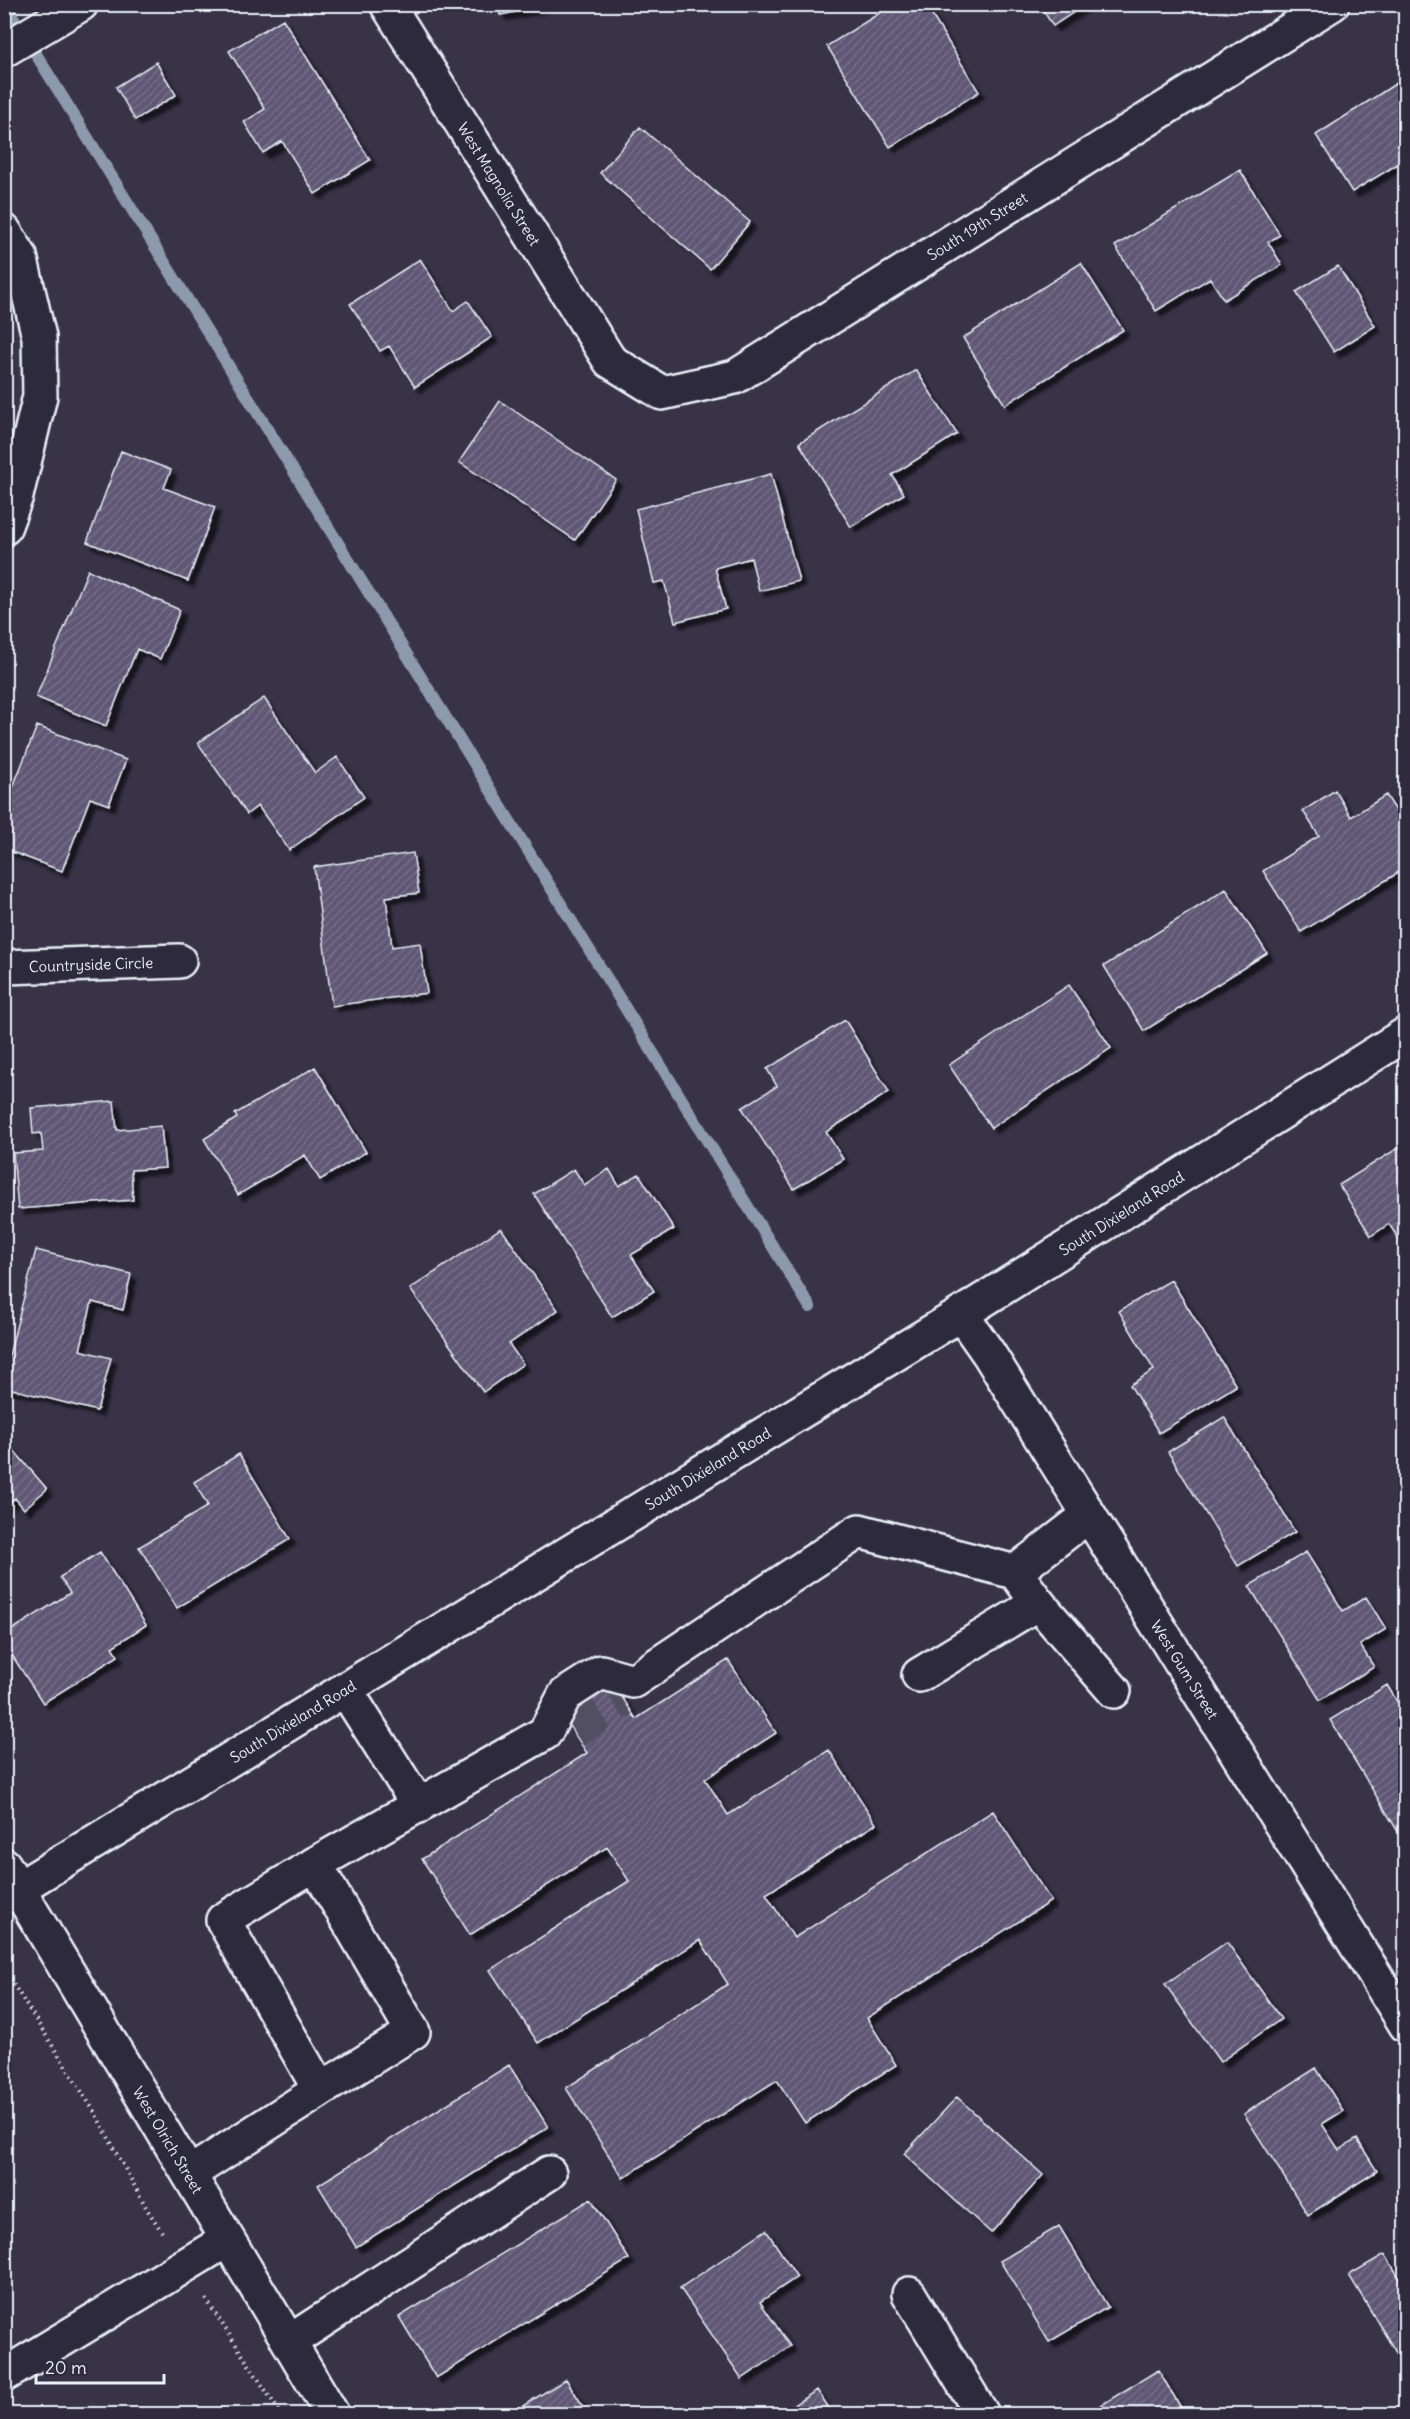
<svg xmlns="http://www.w3.org/2000/svg" width="1410" height="2419" viewBox="0 0 1410 2419" font-family="Delius,sans-serif">
<style>
.lines{fill:none;stroke-linecap:round;stroke-linejoin:round}
.stream{stroke:#8d9aad;stroke-width:12}
.building{fill:url(#building-hatch);stroke:#e8f1f8;stroke-width:1.5;filter:url(#shadow)}
.minor-tunnel{stroke:#535062;stroke-width:33;stroke-dasharray:33 16;stroke-linecap:butt}
.minor-casing{stroke:#e8f1f8;stroke-width:38}
.major-casing{stroke:#e8f1f8;stroke-width:38}
.path{stroke:#e8f1f8;stroke-width:4;stroke-dasharray:1.5 4.5;stroke-linecap:butt}
.minor{stroke:#2f2a3d;stroke-width:33}
.major{stroke:#2f2a3d;stroke-width:33}
.labels{text-anchor:middle;dominant-baseline:central;stroke-width:4.5;stroke-linejoin:round;paint-order:stroke}
.street-label{font-size:15px;fill:#e8f1f8;stroke:#2f2a3d}
</style>
<defs>
<pattern id="building-hatch" width="6" height="6" patternUnits="userSpaceOnUse" patternTransform="scale(1.5)"><rect width="6" height="6" fill="#615774"/><path d="M-1 1l2-2M0 6l6-6M5 7l2-2" fill="none" stroke="#787089"/></pattern>
<filter id="shadow"><feDropShadow dx="5.5" dy="5.5" stdDeviation="1.5" flood-color="#0009"/></filter>
</defs>
<rect width="100%" height="100%" fill="#393348"/>
<filter id="ink" filterUnits="userSpaceOnUse"><feTurbulence type="fractalNoise" baseFrequency=".0167" numOctaves="2"/><feDisplacementMap in="SourceGraphic" scale="12" xChannelSelector="R" yChannelSelector="G"/><feConvolveMatrix kernelMatrix="1 2 1 2 8 2 1 2 1" color-interpolation-filters="sRGB"/></filter>
<g filter="url(#ink)">
<g class="lines">
<path class="stream" d="M5,4l805,1303"/>
</g>
<path class="building" d="M498,4h57l-55,11z
M894,4h31l54,88 -89,55 -63,-101z
M1039,4h47l-33,22z
M283,19l87,141 -55,34 -33,-53 -19,12 -19,-31 21,-13 -36,-58z
M156,62l20,33 -41,25 -19,-33z
M1406,77v82l-54,33 -36,-57z
M640,127l110,95 -40,47 -110,-96z
M1240,170l40,65 -12,7 14,23 -58,35 -14,-22 -54,33 -41,-65z
M420,259l33,52 15,-10 24,36 -77,50 -26,-41 -9,5 -30,-47z
M1081,263l42,67 -118,75 -42,-67z
M1338,266l37,60 -41,26 -38,-60z
M916,370l41,64 -65,41 12,19 -53,33 -52,-84z
M500,401l116,79 -41,60 -116,-78z
M121,451l50,19 -7,18 51,19 -27,74 -101,-39z
M771,474l28,107 -40,10 -8,-33 -36,10 11,41 -51,13 -11,-41 -10,2 -18,-74z
M88,570l92,40 -20,49 -23,-10 -31,77 -70,-29z
M264,698l51,75 22,-16 27,40 -75,53 -31,-44 -11,8 -49,-71z
M37,726l89,34 -17,45 -19,-7 -28,73 -58,-22v-39z
M1335,790l16,27 35,-22 20,31v42l-105,64 -38,-61 56,-35 -16,-25z
M413,853l6,40 -33,4 6,50 28,-4 7,50 -95,13 -18,-139z
M1226,889l41,64 -123,78 -40,-65z
M1069,985l42,63 -120,80 -42,-63z
M845,1020l44,72 -63,40 17,27 -49,30 -52,-81 35,-22 -10,-17z
M315,1067l51,85 -46,28 -15,-25 -67,40 -34,-56 33,-21 -2,-4z
M114,1101l3,29 44,-4 4,42 -34,2 2,30 -115,9 -5,-56 30,-2 -2,-18 -8,1 -2,-26z
M1406,1143v107l-17,-26 -18,12 -32,-51z
M574,1169l10,16 25,-16 10,17 20,-12 35,55 -43,26 23,36 -42,26 -78,-123z
M501,1228l57,82 -49,34 14,20 -40,28 -73,-103z
M36,1250l95,24 -8,36 -31,-8 -12,48 31,8 -14,53 -93,-24v-12z
M1171,1280l65,106 -77,47 -29,-48 24,-15 -35,-59z
M1224,1417l71,115 -57,34 -70,-114z
M4,1439l43,50 -23,20 -9,-11 -11,9z
M239,1454l51,85 -113,69 -38,-61 69,-41 -14,-24z
M100,1552l46,73 -34,22 6,9 -75,47 -39,-60v-8l66,-42 -10,-16z
M1306,1552l37,59 23,-14 20,32 -26,16 14,22 -54,33 -71,-114z
M728,1660l48,73 -71,46 23,36 101,-65 47,74 -110,70 28,44 199,-127 58,90 -184,117 29,47 -91,58 -28,-43 -154,98 -57,-90 162,-104 -28,-44 -162,103 -48,-73 139,-89 -22,-34 -137,88 -48,-76 165,-106 -24,-37 50,-33 23,36z
M1387,1685l19,31v115l-6,4 -70,-115z
M1227,1942l54,77 -61,43 -55,-78z
M509,2065l39,62 -192,120 -38,-62z
M1316,2068l27,43 -21,13 17,26 18,-11 20,32 -69,44 -64,-101z
M957,2097l86,78 -52,58 -87,-79z
M591,2199l38,60 -193,119 -37,-61z
M1059,2226l49,81 -59,35 -49,-81z
M766,2230l31,47 -37,25 30,44 -48,33 -62,-91z
M1385,2254l21,35v74l-3,1 -54,-89z
M1158,2370l27,44h-89l-3,-4z
M566,2379l22,35h-78z
M817,2390l16,24h-54z"/>
<g class="lines">
<path class="minor-tunnel" d="M574,1732l49,-32"/>
<g class="minor-casing">
<g id="minor">
<path id="s1" d="M387,4l223,357 52,32 73,-16 597,-373"/>
<path d="M4,50l77,-46"/>
<path d="M4,231l16,25 19,81 1,59 -24,100 -12,32"/>
<path id="s2" d="M4,967l175,-6"/>
<path id="s3" d="M961,1314l28,40 417,671"/>
<path d="M1015,1572l74,-57"/>
<path d="M1038,1603l76,88"/>
<path d="M345,1689l74,117"/>
<path d="M315,1864l230,-131 20,-38 36,-23 32,9 226,-150 156,41 23,31 -119,72"/>
<path id="s4" d="M4,1865l328,549"/>
<path d="M189,2174l131,-84 -97,-170 92,-56 98,168 -93,58"/>
<path d="M909,2294l73,120"/>
<path d="M289,2342l260,-169"/>
<path d="M4,2375l223,-135"/>
</g>
</g>
<g class="major-casing">
<g id="major">
<path id="s5" d="M4,1897l957,-583 445,-280"/>
</g>
</g>
<path class="path" d="M10,1979l84,132 53,98 17,26
M206,2299l75,115"/>
<use href="#minor" class="minor"/>
<use href="#major" class="major"/>
</g>
</g>
<g class="labels">
<g class="street-label">
<text stroke="none"><textPath href="#s1" startOffset="212">West Magnolia Street</textPath></text>
<text stroke="none"><textPath href="#s1" startOffset="842">South 19th Street</textPath></text>
<text stroke="none"><textPath href="#s2" startOffset="87">Countryside Circle</textPath></text>
<text stroke="none"><textPath href="#s5" startOffset="1310">South Dixieland Road</textPath></text>
<text stroke="none"><textPath href="#s5" startOffset="824">South Dixieland Road</textPath></text>
<text stroke="none"><textPath href="#s3" startOffset="420">West Gum Street</textPath></text>
<text stroke="none"><textPath href="#s5" startOffset="338">South Dixieland Road</textPath></text>
<text stroke="none"><textPath href="#s4" startOffset="320">West Olrich Street</textPath></text>
</g>
</g>
<rect width="1410" height="2419" fill="none" stroke="#2f2a3d" stroke-width="24"/>
<rect x="12" y="12" width="1386" height="2395" fill="none" stroke="#e8f1f8" stroke-width="2" filter="url(#ink)"/>
<path d="M36 2374v9h128v-9" fill="none" stroke="#e8f1f8" stroke-width="3"/>
<text x="45" y="2374" font-size="18" fill="#e8f1f8" stroke="#2f2a3d" stroke-width="4.5" paint-order="stroke">20 m</text>
</svg>
